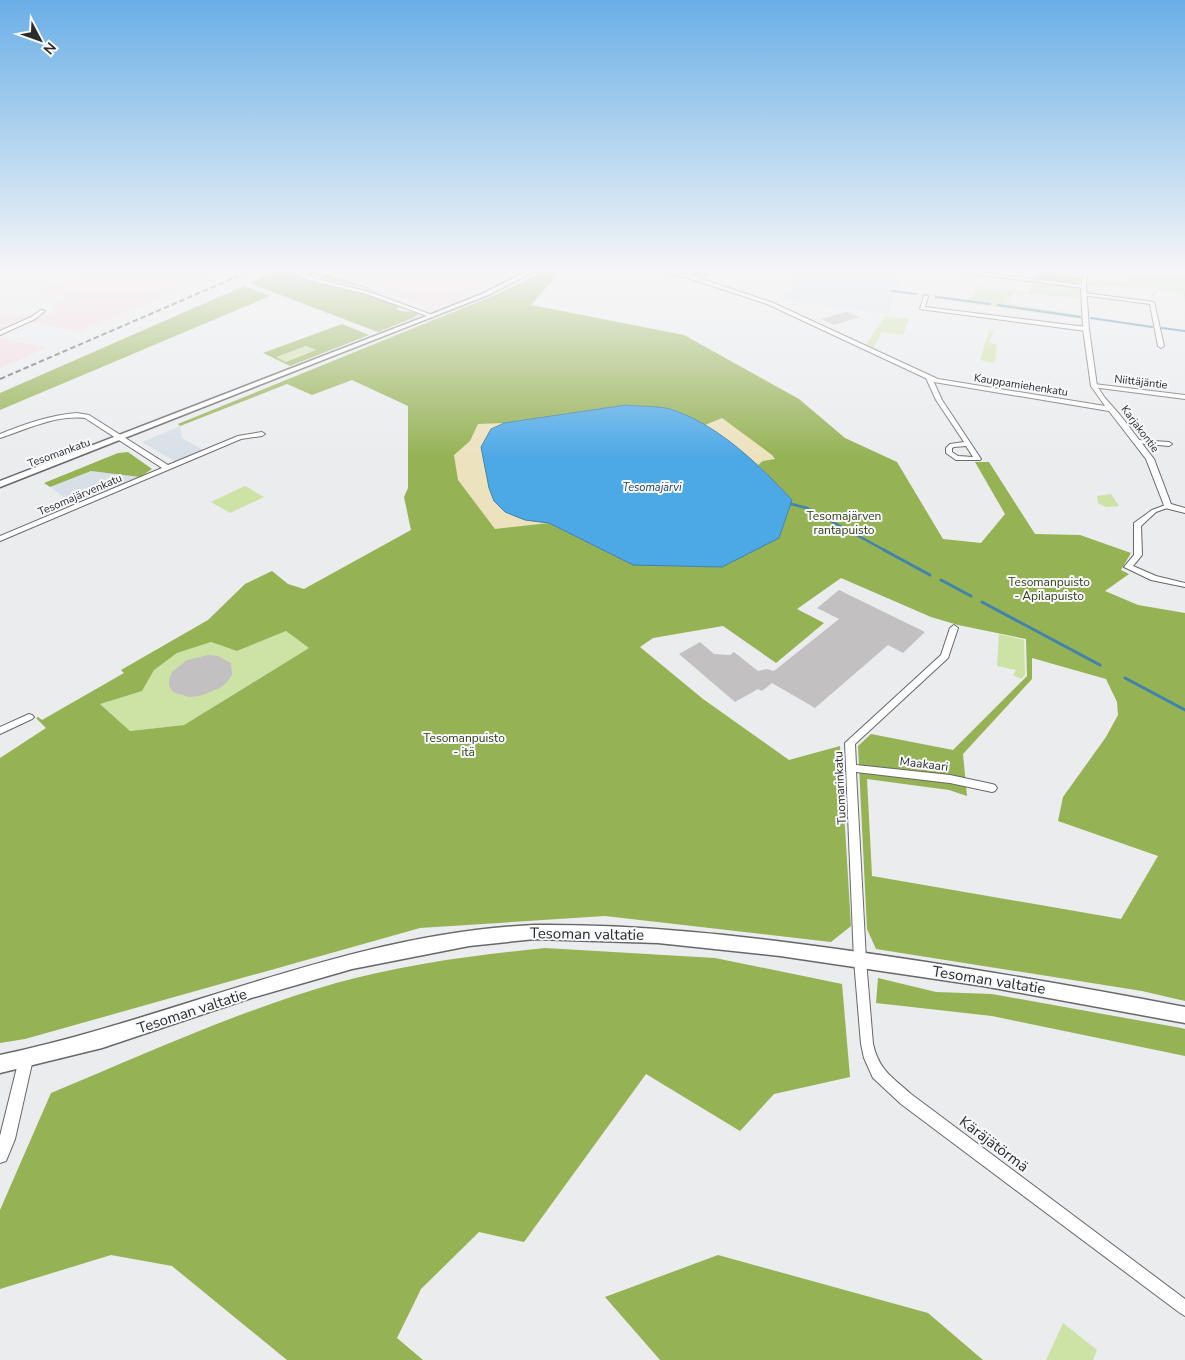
<svg xmlns="http://www.w3.org/2000/svg" width="1185" height="1360" viewBox="0 0 1185 1360" font-family="'Nunito Sans',sans-serif">
<style>
.built{fill:#d7e0e7}
.industrial{fill:#f4dae0}
.green{fill:#cde2a5}
.forest{fill:#95b254;fill-rule:evenodd}
.sand{fill:#ece2bd}
.water{fill:#4da8e6;stroke:#4282ae}
.lines{fill:none;stroke-linecap:round;stroke-linejoin:round}
.stream-far2{stroke:#4282ae;stroke-width:2}
.stream-far1{stroke:#4282ae;stroke-width:2.5}
.stream{stroke:#4282ae;stroke-width:3}
.building{fill:#c2c0c1}
.minor-casing{stroke:#67686a;stroke-width:2}
.tertiary-casing{stroke:#67686a;stroke-width:2}
.secondary-casing{stroke:#67686a;stroke-width:3}
.minor{fill:#fff;fill-rule:evenodd}
.tertiary{fill:#fff;fill-rule:evenodd}
.secondary{fill:#fff;fill-rule:evenodd}
.rail{stroke:#565757;stroke-width:2;stroke-dasharray:5.5 3;stroke-linecap:butt}
.labels{text-anchor:middle;dominant-baseline:central;stroke-width:4;stroke-linejoin:round;paint-order:stroke}
.far-street-label{font-size:11px;fill:#2a2b2b;stroke:#f7f9fa}
.far-water-label{font-size:11px;font-style:italic;fill:#1a405a;stroke:#f7f9fa}
.park-label{font-size:12px;fill:#323e17;stroke:#f7f9fa}
.street-label{font-size:12px;fill:#2a2b2b;stroke:#f7f9fa}
.near-street-label{font-size:15px;fill:#2a2b2b;stroke:#f7f9fa}
</style>
<rect width="100%" height="100%" fill="#eaeced"/>
<path class="built" d="M810,268h45l11,5 36,4 -14,37 -99,-14 -6,-5 17,-23z
M180,426l2,12 21,12 -27,12 -34,-20z
M91,471l49,6 -66,28 -24,-18z"/>
<path class="industrial" d="M108,268h109l1,4 -138,60 -52,-10 28,-12 -4,-4 18,-8 -35,-7z
M318,268h207l-46,23 -46,18 -42,-15 2,-1z
M0,313l27,5 -27,14z
M0,338l46,10 -46,20z"/>
<path class="green" d="M1179,268h6v33l-2,-8 -24,-3 -6,7h-3l5,-8 -8,-1 -60,-2 2,-7 40,4 -4,-14 54,5z
M1033,282l41,5 5,2 1,10 -45,-5h-22l-8,9 76,12 1,4 -150,-21 1,-3 35,5 5,-5 2,-9 54,7z
M885,316l24,3 -6,16 -21,-3 -8,16 -8,-4z
M989,331l5,1 -6,10 9,3 -2,18 -15,-3z
M306,346l11,4 -31,12 -11,-5z
M245,486l19,11 -34,16 -19,-11z
M1111,494l8,12 -13,1 -8,-4 -1,-7z
M286,631l23,17 -125,77 -54,6 -31,-28 43,-12 12,-22 23,-16 34,-11 26,9z
M999,634l25,6 1,35 -4,4 -8,-4 3,-5 -19,-4z
M1063,1323l34,27 -4,10h-47z"/>
<path class="forest" d="M280,268l25,12 65,16 29,10 -3,3c7,4 15,1 23,5l-6,4 -35,14 -129,-49z
M300,268h12l65,23 -61,-15z
M551,268h29l-5,4h-15l-29,33 153,30 115,64 46,39 52,24 46,77 38,4 24,-29 -30,-52h14l46,72 45,1 51,18 -10,17 8,4 -24,17 33,14 47,8v388l-43,-10 -266,-42 -9,-20 -9,-183 13,-12 82,16 74,-74 -1,-37 -68,-14 -27,-8 -90,-39 -44,31 27,14 -48,40 -53,-37 -70,12 -13,9 63,52 86,61 51,-14 11,180 -20,16 -226,-26 -185,12 -395,111 -25,4v-285l46,-30 -10,-10 2,-1 4,3 82,-47 -3,-3 87,-50 37,-36 27,-13 16,13 16,5 107,-59 -7,-33 4,-9v-82l-56,-26 -40,15 -25,-11 -107,42 -2,-2 317,-129zM626,405l49,5 14,8 43,25 26,22 34,35 -13,38 -204,-3 -26,-12 -58,-94 13,-6zM286,631l23,17 -125,77 -54,6 -30,-27 42,-13 12,-21 23,-17 34,-11 26,9zM1032,658l74,21 11,23 1,13 -12,22 -43,60 -5,24 100,35 -37,63 -249,-43 -5,-97 82,11 18,6 -4,-42 69,-75z
M677,268h51l-25,9 -26,-7z
M1031,268h21l1,6 29,4 -2,4 -5,2 -42,-5 2,-10z
M244,286l26,10 -270,114v-17z
M342,324l27,11 -79,31 -27,-13zM306,346l10,4 -30,12 -10,-5z
M128,452l24,17 -12,8 -49,-6 -41,16 -6,-4 74,-30z
M545,948l170,10 127,26 8,93 -76,17 -34,37 -94,-57 -122,168 -45,-10 -58,57 -24,49 26,22h-136l-115,-94 -61,-11 -111,34v-79l51,-117c94,-39 187,-82 285,-110 69,-19 139,-28 209,-35z
M878,978l58,14 56,2 189,34 4,1v27l-193,-40 -116,-13z
M718,1255l210,58 55,47h-323l-55,-63z"/>
<path class="sand" d="M722,418l50,37 3,4 -12,2 -5,4 -53,-40z
M504,423l-13,6 -10,18c10,47 9,73 68,76l-54,6 -37,-49 -4,-25 16,-14 8,-17z"/>
<path class="water" d="M626,405c15,2 36,0 50,6 46,17 83,54 116,89l-13,38 -57,29 -89,-2 -84,-42 -24,-3 -20,-8 -11,-11 -5,-13 -8,-41 10,-18 13,-6z"/>
<g class="lines">
<path class="stream-far2" d="M892,291l24,3
M936,297l54,7
M998,305l82,12
M1091,318l61,9
M1162,328l23,3"/>
<path class="stream-far1" d="M791,504l16,4 79,43"/>
<path class="stream" d="M884,550l46,25
M941,580l30,16
M982,602l118,63
M1125,678l60,32"/>
</g>
<path class="building" d="M846,312l13,5 -25,8 -13,-6z
M839,590l86,42 -22,21 -15,-8 -73,63 -43,-25 -10,8 -4,-2 -23,13 -56,-48 21,-12 14,12 16,1 4,-3 24,19 9,-2 7,2 65,-52 -22,-11z
M208,655l10,1 13,7 1,12 -5,7 -7,6 -20,8 -11,1 -16,-5 -4,-6v-6l3,-8 15,-12z"/>
<g class="lines">
<g class="minor-casing">
<path id="minor" d="M933,268h12l137,17 1,-17h4l-1,19 -2,1 -149,-19z
M1084,293l70,9 10,44 -3,2 -3,-2 -8,-42 -68,-9v-2z
M926,295l2,1 -3,11 161,20 3,2 -3,2 -166,-22 4,-13z
M41,310l4,1 -10,8 -35,16v-4l31,-14z
M929,376l3,2 10,22 39,59 -1,1h-24l-10,-7v-5l4,-4 14,-2 -28,-42 -10,-22zM966,446l7,11 -15,-1 -6,-4v-4l2,-1z
M1094,384l91,11v4l-93,-12 -1,-1z
M77,413l12,2 79,50 70,-29 24,-4 3,2 -3,2 -21,3 -241,102v-5l162,-68 -77,-50c-30,-3 -57,11 -85,20v-4c25,-10 50,-19 77,-21z
M1138,440l31,2 3,2 -3,2 -33,-3 -1,-1z
M1168,504l2,1v2l-14,5 -15,14 1,29 -9,11 23,10 29,7v4l-34,-7 -27,-13 10,-12v-32l18,-13z
M954,625l4,3 -10,30 -93,86 1,21 94,10 42,9 3,1 2,3 -2,3 -3,1 -42,-9 -94,-11 10,188 7,84c6,26 19,33 38,50l274,205v17l-5,-3 -279,-209 -28,-26 -9,-20 -3,-14 -7,-84 -9,-217 96,-88 9,-27z
M29,714l3,1 2,2 -2,2 -32,15v-7z"/>
</g>
<g class="tertiary-casing">
<path id="tertiary" d="M284,268h7l22,10 57,14 65,24 -5,1 -64,-23 -57,-14z
M648,268h9l35,8 79,26 167,77 167,27 -14,-20 -8,-57 -2,-42 5,-1 3,43 8,57 8,12 15,17 34,44 17,45 14,4v5l-20,-5 -19,-49 -37,-48 -175,-29 -167,-78 -79,-26z
M26,1052l5,2 2,5 -18,80 -9,22 -6,2v-27l19,-77 2,-5z"/>
</g>
<g class="secondary-casing">
<path id="secondary" d="M533,268h8l-53,27 -488,192v-6l442,-171 42,-17z
M535,925c102,-1 202,10 302,24 117,16 232,36 348,58v16l-202,-37 -203,-30 -122,-13 -123,-4 -66,7 -117,23 -101,29 -149,50 -102,25v-18c180,-38 349,-122 535,-130z"/>
</g>
<use href="#minor" class="minor"/>
<use href="#tertiary" class="tertiary"/>
<use href="#secondary" class="secondary"/>
<path class="rail" d="M0,379l257,-111"/>
</g>
<linearGradient id="sky" x2="0" y2="1"><stop stop-color="#6aafe7"/><stop offset="0.59" stop-color="#f6f6f7"/><stop offset="1" stop-color="#f6f6f7" stop-opacity="0"/></linearGradient>
<rect width="1185" height="458" fill="url(#sky)"/>
<g class="labels">
<g class="far-street-label">
<text transform="translate(1141 382) rotate(7)">Niittäjäntie</text>
<text transform="translate(1021 385) rotate(9)">Kauppamiehenkatu</text>
<text transform="translate(1140 429) rotate(53)">Karjakontie</text>
<text transform="translate(59 453) rotate(-20)">Tesomankatu</text>
<text transform="translate(80 495) rotate(-23)">Tesomajärvenkatu</text>
</g>
<g class="far-water-label">
<text x="652" y="487">Tesomajärvi</text>
</g>
<g class="park-label">
<text x="844" y="516">Tesomajärven<tspan x="844" dy="14">rantapuisto</tspan></text>
<text x="1049" y="582">Tesomanpuisto<tspan x="1049" dy="14">- Apilapuisto</tspan></text>
<text x="464" y="738">Tesomanpuisto<tspan x="464" dy="14">- itä</tspan></text>
</g>
<g class="street-label">
<text transform="translate(924 764) rotate(7)">Maakaari</text>
<text transform="translate(840 788) rotate(-93)">Tuomarinkatu</text>
</g>
<g class="near-street-label">
<text transform="translate(587 934) rotate(1)">Tesoman valtatie</text>
<text transform="translate(989 980) rotate(9)">Tesoman valtatie</text>
<text transform="translate(192 1011) rotate(-18)">Tesoman valtatie</text>
<text transform="translate(994 1144) rotate(37)">Käräjätörmä</text>
</g>
</g>
<g transform="translate(40 40) rotate(131)" stroke="#f7f9fa" stroke-width="4" paint-order="stroke">
<path d="M0-4L9 19L0 12L-9 19Z" fill="#2a2b2b"/>
<text y="-8" font-size="14" font-weight="bold" text-anchor="middle" fill="#2a2b2b">N</text>
</g>
</svg>
